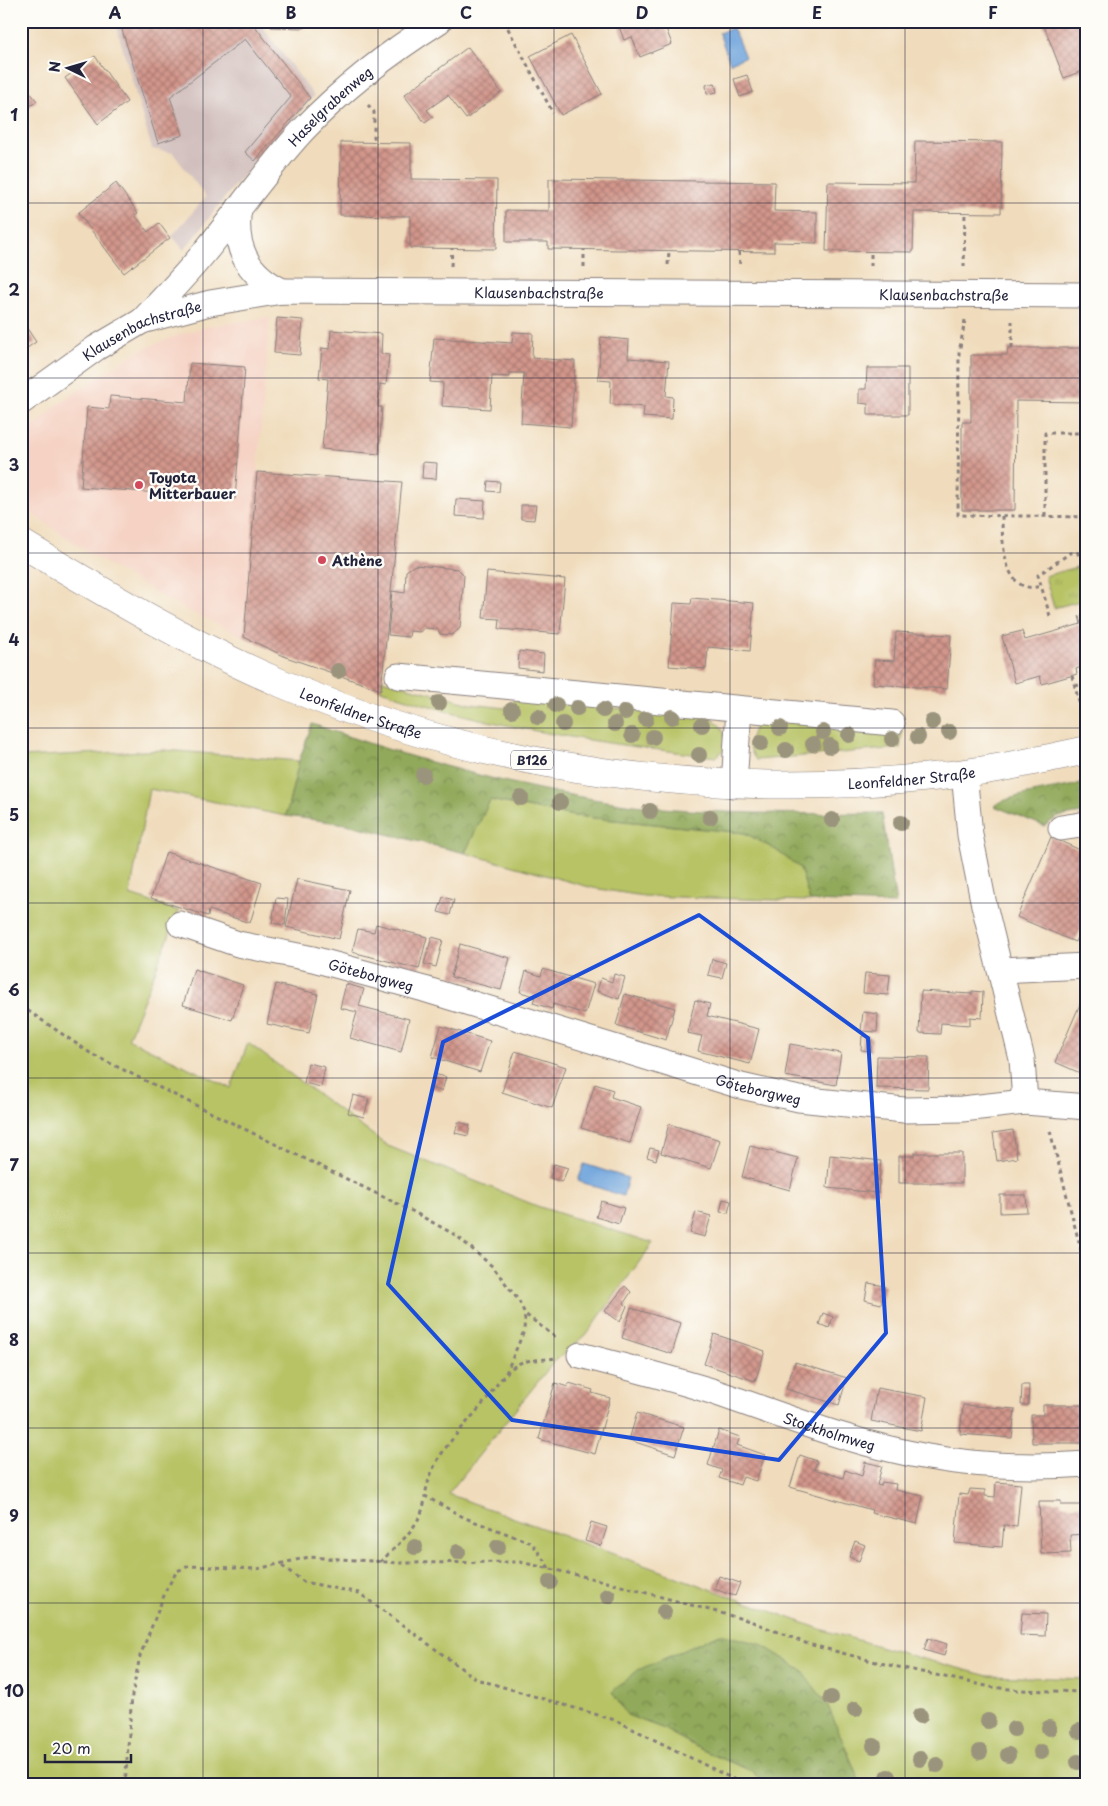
<svg xmlns="http://www.w3.org/2000/svg" width="1108" height="1806" viewBox="0 0 1108 1806" font-family="'Playpen Sans',sans-serif">
<style>
.built{fill:#f5d2c3}
.industrial{fill:#d1bfbd}
.grass{fill:#b7c365;stroke:#6c7250}
.forest{fill:url(#forest-crowns);stroke:#5a664a}
.park{fill:url(#park-tufts);stroke:#6c7250}
.water{fill:#70a4dc;stroke:#49638c}
.building{fill:url(#building-cross-hatch)}
.lines{fill:none;stroke-linecap:round;stroke-linejoin:round}
.minor-casing{stroke:#897f7c;stroke-width:27}
.primary-casing{stroke:#897f7c;stroke-width:29}
.path{stroke:#897f7c;stroke-width:3;stroke-dasharray:4 4;stroke-linecap:butt}
.minor{stroke:#fff;stroke-width:25}
.primary{stroke:#fff;stroke-width:28}
.tree{fill:#9b947d}
.marked{fill:none;stroke:#1d4ed8;stroke-width:4;stroke-linejoin:round}
.grid{fill:none;stroke:#22223b;stroke-width:1;stroke-opacity:0.55}
.poi-dot{fill:#d1495b;stroke:#fdfcf7;stroke-width:2}
.labels{text-anchor:middle;dominant-baseline:central;stroke-width:5;stroke-linejoin:round;paint-order:stroke}
.shield{fill:#fdfcf7;stroke:#646373;stroke-width:1}
.shield-label{font-size:12px;font-weight:bold;fill:#22223b}
.street-label{font-size:14px;fill:#22223b;stroke:#fdfcf7}
.poi-label{font-size:14px;font-weight:bold;fill:#22223b;stroke:#fdfcf7;text-anchor:start}
.neatline{fill:none;stroke:#22223b;stroke-width:2}
.grid-label{font-size:16px;text-anchor:middle;font-weight:bold;fill:#22223b}
</style>
<defs>
<pattern id="forest-crowns" width="20" height="18" patternUnits="userSpaceOnUse" patternTransform="scale(1.25)"><rect width="20" height="18" fill="#91a95a"/><path d="M2 6a3 3 0 1 1 6 0M12 15a3 3 0 1 1 6 0" fill="none" stroke="#76894c"/></pattern>
<pattern id="park-tufts" width="24" height="20" patternUnits="userSpaceOnUse" patternTransform="scale(1.25)"><rect width="24" height="20" fill="#b7c365"/><path d="M3 7l-1-3M5 7V3M7 7l1-3M15 17l-1-3M17 17v-4M19 17l1-3" fill="none" stroke="#9da759"/></pattern>
<pattern id="building-cross-hatch" width="8" height="8" patternUnits="userSpaceOnUse" patternTransform="scale(1.25)"><rect width="8" height="8" fill="#d2968b"/><path d="M0 0l8 8M0 8l8-8" fill="none" stroke="#aa7a73"/></pattern>
</defs>
<rect width="100%" height="100%" fill="#fdfcf7"/>
<filter id="ink" filterUnits="userSpaceOnUse"><feTurbulence type="fractalNoise" baseFrequency=".02" numOctaves="2"/><feDisplacementMap in="SourceGraphic" scale="10" xChannelSelector="R" yChannelSelector="G"/><feConvolveMatrix kernelMatrix="1 2 1 2 8 2 1 2 1" color-interpolation-filters="sRGB"/></filter>
<filter id="wash" filterUnits="userSpaceOnUse"><feTurbulence type="fractalNoise" baseFrequency=".0096" numOctaves="4" result="noise"/><feDisplacementMap in="SourceGraphic" scale="20" xChannelSelector="R" yChannelSelector="G"/><feGaussianBlur stdDeviation="1.12" result="paint"/><feColorMatrix in="noise" values="0 0 0 0 0 0 0 0 0 0 0 0 0 0 0 0 0 1.4 0 .05"/><feComposite in="paint" operator="in"/></filter>
<g filter="url(#wash)">
<rect width="100%" height="100%" fill="#f0dcbc"/>
<path class="built" d="M270,317l-26,320 -65,-31 -84,-49 -60,-41 -14,-17v-54l11,-16 24,-23 45,-31 38,-24 39,-16 31,-9z"/>
<path class="industrial" d="M121,21h137l56,75 -80,90 -50,64 -12,-14 34,-39 -33,-44 -21,-4 -36,-124z"/>
<path class="grass" d="M382,680l89,24 34,4 13,-10 194,20c12,10 15,17 12,32l-8,7c-114,-14 -227,-28 -335,-67z
M774,719l128,13 -2,16 -144,12c-9,-13 -7,-21 0,-35z
M164,750l135,11 -13,55 -137,-27 -19,106 49,16 -51,128 103,49 17,-45 140,103 149,60 116,37 -67,92 -33,28 -105,131 375,136 97,28 68,18 99,3v106h-226l-16,-39 -218,-31 35,13 40,22 52,22 8,13h-741v-1028z
M490,800l84,16 171,17 31,17 24,18 10,33 -167,-5 -50,-8 -128,-35z"/>
<path class="forest" d="M312,724c100,35 201,64 307,79 87,12 175,11 263,10l14,91 -86,-3 -10,-33 -24,-18 -31,-17 -171,-17 -84,-16 -25,53 -119,-29 -60,-8 13,-55z
M1087,783v29l-29,5 -14,9 -50,-20c12,-11 74,-19 93,-23z
M720,1634l40,10 41,25 27,37 33,79h-99l-8,-13 -52,-22 -40,-22 -35,-13 -15,-23 26,-22z"/>
<path class="park" d="M1087,564v35l-33,9 -9,-32z"/>
<path class="water" d="M733,28l12,29 -15,6 -11,-30z
M584,1164l44,14 -5,18 -45,-15z"/>
<g id="blocks">
<path class="building" d="M128,21h123l59,77 -55,63 -10,-9 46,-55 -46,-58 -75,58 13,38 -25,8 -37,-116z
M271,21h33v7l-33,-1z
M617,21h46l9,23 -32,13 -8,-20 -8,3z
M1042,21h45v48l-23,9z
M571,35l31,59 -41,21 -31,-59z
M468,47l33,45 -35,27 -18,-24 -21,15 6,7 -8,6 -21,-28z
M95,56l32,46 -29,22 -33,-46z
M747,75l6,17 -13,5 -6,-18z
M21,81l16,20 -16,12z
M715,83l2,9 -10,2 -1,-9z
M915,141l87,1 -1,71 -87,-1 -1,40 -87,-1 2,-69 86,1z
M341,142l70,1v36l86,1 -1,69 -86,-1v-32l-70,-1z
M549,179l226,3 -1,29 43,1v31l-43,-1v10l-226,-3v-7h-42v-32l43,1z
M116,183l22,30 -3,2 13,17 11,-9 11,15 -46,35 -46,-60z
M277,318l26,2 -3,35 -26,-2z
M21,319l15,23 -15,10z
M331,330l51,4 -1,20 8,1 -3,30 -6,-1 -2,23h4l-3,47 -57,-5 6,-70 -9,-1 3,-30 8,1z
M513,332l20,1 -1,25 43,3 -4,66 -50,-4 3,-50h-14v4l-18,-1 -2,33 -48,-3 1,-23 -13,-1 4,-44 78,5z
M601,337l28,3 -1,18 41,3 -3,35 7,1 -1,22 -29,-2 1,-10 -34,-3 1,-23 -13,-1z
M1008,348h79v54l-71,-1 -1,109h-53v-88h9v-67h36z
M190,363l55,4 -10,132 -154,-12 6,-80 22,2 1,-13 77,6z
M867,368h41v47h-40v-11l-9,-1v-14h7z
M423,462l14,1 -1,16 -14,-1z
M257,472l145,10 -21,208 -95,-33 -42,-20z
M488,481l12,1 -1,10 -12,-1z
M456,499l29,2 -1,17 -29,-2z
M521,505h15l-2,15 -13,-1z
M415,565l43,4 6,6 -4,53 -8,7 -12,-1 -2,-5 -13,-1 -5,4 -10,-1 -1,6 -21,-2 4,-44 13,2 1,-22z
M487,572l78,7 -5,55 -61,-5 1,-10 -17,-1z
M692,598l62,5 -4,48 -42,-4 -2,22 -37,-3 5,-63 17,1z
M1087,614v51l-11,4 1,5 -35,10 -2,-8 -25,7 -13,-47 20,-5 3,9 56,-16 -2,-8z
M896,632l55,3 -4,54 -74,-5 2,-24 19,1z
M519,651l25,3 -1,17 -25,-3z
M1051,837l36,16v62l-12,27 -58,-25z
M166,852l96,31 -12,40 -41,-13 -1,6 -57,-18z
M297,879l53,11 -11,49 -53,-12z
M443,897l11,3 -4,15 -12,-3z
M276,898l12,1 -3,26 -13,-2z
M376,924l51,13 -8,32 -67,-17 6,-23 16,3z
M432,937l11,3 -7,27 -12,-3z
M460,944l50,14 -9,32 -50,-13z
M712,959l14,4 -4,15 -14,-3z
M194,969l49,16 -11,35 -49,-15z
M543,969l51,15 -9,30 -32,-10 -1,5 -19,-6 2,-7 -15,-4 6,-21 15,5z
M865,973l25,2 -2,20 -25,-2z
M614,974l11,3 -6,22 -22,-8 4,-13 11,4z
M276,984l42,10 -9,39 -42,-9z
M346,984l18,5 -5,17 50,13 -8,33 -51,-14 7,-26 -17,-4z
M1087,988v88l-32,-14z
M921,991l51,3v-3l11,1 -1,26 -12,-1v8l-29,-2 -1,11 -21,-1z
M625,994l50,14 -9,32 -50,-15z
M695,1000l15,4 -3,12 52,13 -9,35 -52,-13 4,-15 -15,-3z
M863,1012l15,2 -1,18 -16,-1z
M441,1026l49,15 -10,31 -48,-15z
M862,1036l10,1 -1,14 -10,-1z
M790,1044l51,9 -5,32 -51,-9z
M515,1051l51,16 -14,41 -50,-16z
M877,1056l52,1 -1,32 -52,-1z
M308,1063l17,4 -4,20 -17,-4z
M434,1074l12,3 -4,14 -12,-3z
M595,1084l18,6 -2,7 30,10 -11,36 -49,-15z
M353,1095l16,4 -5,18 -16,-4z
M458,1122l12,3 -2,11 -13,-3z
M669,1124l51,16 -9,28 -50,-15z
M1013,1130l4,28 -20,3 -4,-28z
M750,1146l48,12 -8,32 -48,-13z
M650,1148l9,2 -3,10 -9,-3z
M914,1153h48v30h-63v-27h15z
M830,1155l51,6 -3,32 -51,-5z
M554,1164l14,4 -6,14 -12,-4z
M1000,1195h26l1,17 -27,1z
M723,1199l8,2 -3,12 -8,-1z
M601,1201l23,7 -5,16 -23,-7z
M696,1212l15,4 -6,21 -15,-4z
M868,1283l17,3 -4,18 -16,-4z
M625,1286l6,6 -7,11 3,3 -7,16 -15,-11z
M631,1308l50,15 -9,31 -50,-16z
M823,1313l10,4 -4,11 -10,-4z
M714,1334l51,17 -10,30 -51,-17z
M795,1362l52,16 -8,27 -53,-16z
M555,1383l13,4 1,-4 24,7 -1,3 18,5 -15,56 -56,-15z
M1022,1385h7l-1,20h-7z
M877,1388l50,9 -6,34 -50,-10z
M963,1405l52,4 -3,29 -52,-4z
M1043,1405h44v38h-55l-1,-28h12z
M637,1413l47,14 -9,28 -46,-15z
M719,1430l21,7 -3,8 28,10 -9,26 -13,-4 -3,8 -21,-7 3,-8 -14,-5z
M800,1455l17,6 -3,8 29,9 2,-8 17,6 3,-14 17,4 -5,19 4,1 1,-4 14,2 -1,6 28,6 -6,28 -46,-11 1,-3 -82,-23z
M996,1482l25,2 -4,42 -13,-1 -2,22 -47,-4 4,-49 9,1 2,-6 15,1v6l10,1z
M1039,1501h22v4h26v29l-17,1 1,18 -30,1z
M591,1522l16,5 -6,19 -16,-5z
M855,1541l10,4 -6,16 -10,-4z
M719,1576l21,7 -5,13 -21,-7z
M1022,1613l24,1 -1,22 -25,-1z
M928,1638l19,6 -3,12 -20,-6z"/>
</g>
</g>
<g filter="url(#ink)">
<use href="#blocks" fill-opacity="0" stroke="#897f7c" stroke-width="1"/>
<g class="lines">
<g class="minor-casing">
<g id="minor">
<path d="M239,208c-6,39 8,66 43,83"/>
<path id="s1" d="M142,321c21,-22 42,-44 61,-67 34,-41 64,-85 100,-124 41,-43 87,-78 136,-109"/>
<path id="s2" d="M21,402l75,-54 46,-27 68,-18 72,-12 805,4"/>
<path d="M398,676l494,47"/>
<path d="M734,785l5,-76"/>
<path d="M1061,828l26,-4"/>
<path id="s3" d="M180,924l58,20 75,15 111,30 317,97 58,13 105,11 58,-1 63,-7 -3,-43 -38,-154 -14,-70 -6,-62"/>
<path d="M1000,970l87,-4"/>
<path d="M1025,1102l62,5"/>
<path id="s4" d="M580,1355c43,11 86,22 128,35 72,24 144,54 220,67 52,9 107,11 159,7"/>
</g>
</g>
<g class="primary-casing">
<g id="primary">
<path id="s5" d="M21,543c85,51 170,102 262,141 204,87 429,116 649,93 52,-5 103,-16 155,-27"/>
</g>
</g>
<path class="path" d="M504,21l49,92
M368,105l6,7v30
M739,252l1,14
M668,265l1,-14
M451,266l1,-17
M871,266v-14
M584,267v-17
M964,267l1,-55
M965,320l-6,33 -1,162 129,2
M1012,348v-27
M1002,516c0,25 1,81 39,70
M1045,516v-83h42
M1050,616l-12,-41 32,-22h8l1,4h8
M1072,676l12,44
M1075,686l12,-3
M21,1006l72,49 319,156 45,25 36,31 26,34 6,13 33,25
M1050,1131l37,142
M1081,1253l6,-1
M506,1373l18,-42 1,-17
M380,1562c19,-18 44,-39 45,-66
M282,1566l22,16 55,11 117,86 139,41 130,65
M549,1568l-17,-25 -67,-25 -40,-22c7,-41 32,-61 56,-90 12,-14 22,-35 39,-43 10,-4 24,-3 35,-5
M125,1785l7,-90 8,-39 27,-68 10,-17 12,-5 68,3 52,-12 92,6 119,-1 79,18 151,41 58,23 72,19 111,24 28,3 68,2"/>
<use href="#minor" class="minor"/>
<use href="#primary" class="primary"/>
</g>
<g class="tree">
<circle cx="338" cy="671" r="8"/>
<circle cx="439" cy="703" r="8"/>
<circle cx="556" cy="705" r="8"/>
<circle cx="577" cy="708" r="8"/>
<circle cx="512" cy="710" r="8"/>
<circle cx="603" cy="710" r="8"/>
<circle cx="625" cy="712" r="8"/>
<circle cx="538" cy="717" r="8"/>
<circle cx="672" cy="717" r="8"/>
<circle cx="646" cy="719" r="8"/>
<circle cx="932" cy="722" r="8"/>
<circle cx="563" cy="724" r="8"/>
<circle cx="615" cy="724" r="8"/>
<circle cx="702" cy="725" r="8"/>
<circle cx="780" cy="728" r="8"/>
<circle cx="823" cy="732" r="8"/>
<circle cx="949" cy="732" r="8"/>
<circle cx="632" cy="735" r="8"/>
<circle cx="849" cy="735" r="8"/>
<circle cx="653" cy="737" r="8"/>
<circle cx="918" cy="737" r="8"/>
<circle cx="892" cy="739" r="8"/>
<circle cx="761" cy="743" r="8"/>
<circle cx="813" cy="744" r="8"/>
<circle cx="830" cy="746" r="8"/>
<circle cx="786" cy="750" r="8"/>
<circle cx="699" cy="755" r="8"/>
<circle cx="423" cy="775" r="8"/>
<circle cx="521" cy="798" r="8"/>
<circle cx="560" cy="802" r="8"/>
<circle cx="650" cy="811" r="8"/>
<circle cx="710" cy="817" r="8"/>
<circle cx="832" cy="820" r="8"/>
<circle cx="901" cy="823" r="8"/>
<circle cx="415" cy="1547" r="8"/>
<circle cx="498" cy="1547" r="8"/>
<circle cx="458" cy="1552" r="8"/>
<circle cx="550" cy="1582" r="8"/>
<circle cx="608" cy="1596" r="8"/>
<circle cx="664" cy="1612" r="8"/>
<circle cx="831" cy="1698" r="8"/>
<circle cx="855" cy="1709" r="8"/>
<circle cx="920" cy="1716" r="8"/>
<circle cx="988" cy="1721" r="8"/>
<circle cx="1049" cy="1728" r="8"/>
<circle cx="1014" cy="1729" r="8"/>
<circle cx="1079" cy="1731" r="8"/>
<circle cx="874" cy="1746" r="8"/>
<circle cx="980" cy="1752" r="8"/>
<circle cx="1041" cy="1752" r="8"/>
<circle cx="1008" cy="1755" r="8"/>
<circle cx="920" cy="1759" r="8"/>
<circle cx="1078" cy="1762" r="8"/>
<circle cx="937" cy="1765" r="8"/>
<circle cx="888" cy="1777" r="8"/>
</g>
</g>
<path class="marked" d="M699,915l169,123 18,295 -107,127 -267,-40 -124,-136 55,-242z"/>
<path class="grid" d="M203,21v1764M378,21v1764M554,21v1764M730,21v1764M905,21v1764M21,203h1066M21,378h1066M21,553h1066M21,728h1066M21,903h1066M21,1078h1066M21,1253h1066M21,1428h1066M21,1603h1066"/>
<g class="poi-dot">
<circle cx="139" cy="485" r="5"/>
<circle cx="322" cy="560" r="5"/>
</g>
<g class="labels">
<rect class="shield" x="511" y="750.5" width="42" height="19" rx="4"/>
<g class="shield-label">
<text x="532" y="760">B126</text>
</g>
<g class="street-label">
<text stroke="none"><textPath href="#s1" startOffset="286">Haselgrabenweg</textPath></text>
<text stroke="none"><textPath href="#s2" startOffset="546">Klausenbachstraße</textPath></text>
<text stroke="none"><textPath href="#s2" startOffset="951">Klausenbachstraße</textPath></text>
<text stroke="none"><textPath href="#s2" startOffset="142">Klausenbachstraße</textPath></text>
<text stroke="none"><textPath href="#s5" startOffset="381">Leonfeldner Straße</textPath></text>
<text stroke="none"><textPath href="#s5" startOffset="940">Leonfeldner Straße</textPath></text>
<text stroke="none"><textPath href="#s3" startOffset="198">Göteborgweg</textPath></text>
<text stroke="none"><textPath href="#s3" startOffset="602">Göteborgweg</textPath></text>
<text stroke="none"><textPath href="#s4" startOffset="261">Stockholmweg</textPath></text>
</g>
<g class="poi-label">
<text x="149" y="477">Toyota<tspan x="149" dy="16">Mitterbauer</tspan></text>
<text x="332" y="560">Athène</text>
</g>
</g>
<rect width="1108" height="1806" fill="none" stroke="#fdfcf7" stroke-width="55"/>
<g transform="translate(68 68) rotate(275)" stroke="#fdfcf7" stroke-width="4" paint-order="stroke">
<path d="M0-4L9 19L0 12L-9 19Z" fill="#22223b"/>
<text y="-8" font-size="14" font-weight="bold" text-anchor="middle" fill="#22223b">N</text>
</g>
<path d="M45 1754v8h86v-8" fill="none" stroke="#22223b" stroke-width="2.5"/>
<text x="52" y="1754" font-size="15" fill="#22223b" stroke="#fdfcf7" stroke-width="4" paint-order="stroke">20 m</text>
<rect x="28" y="28" width="1052" height="1750" class="neatline"/>
<g class="grid-label">
<text x="115" y="19">A</text>
<text x="291" y="19">B</text>
<text x="466" y="19">C</text>
<text x="642" y="19">D</text>
<text x="817" y="19">E</text>
<text x="993" y="19">F</text>
<text x="14" y="121">1</text>
<text x="14" y="296">2</text>
<text x="14" y="471">3</text>
<text x="14" y="646">4</text>
<text x="14" y="821">5</text>
<text x="14" y="996">6</text>
<text x="14" y="1171">7</text>
<text x="14" y="1346">8</text>
<text x="14" y="1522">9</text>
<text x="14" y="1697">10</text>
</g>
</svg>
